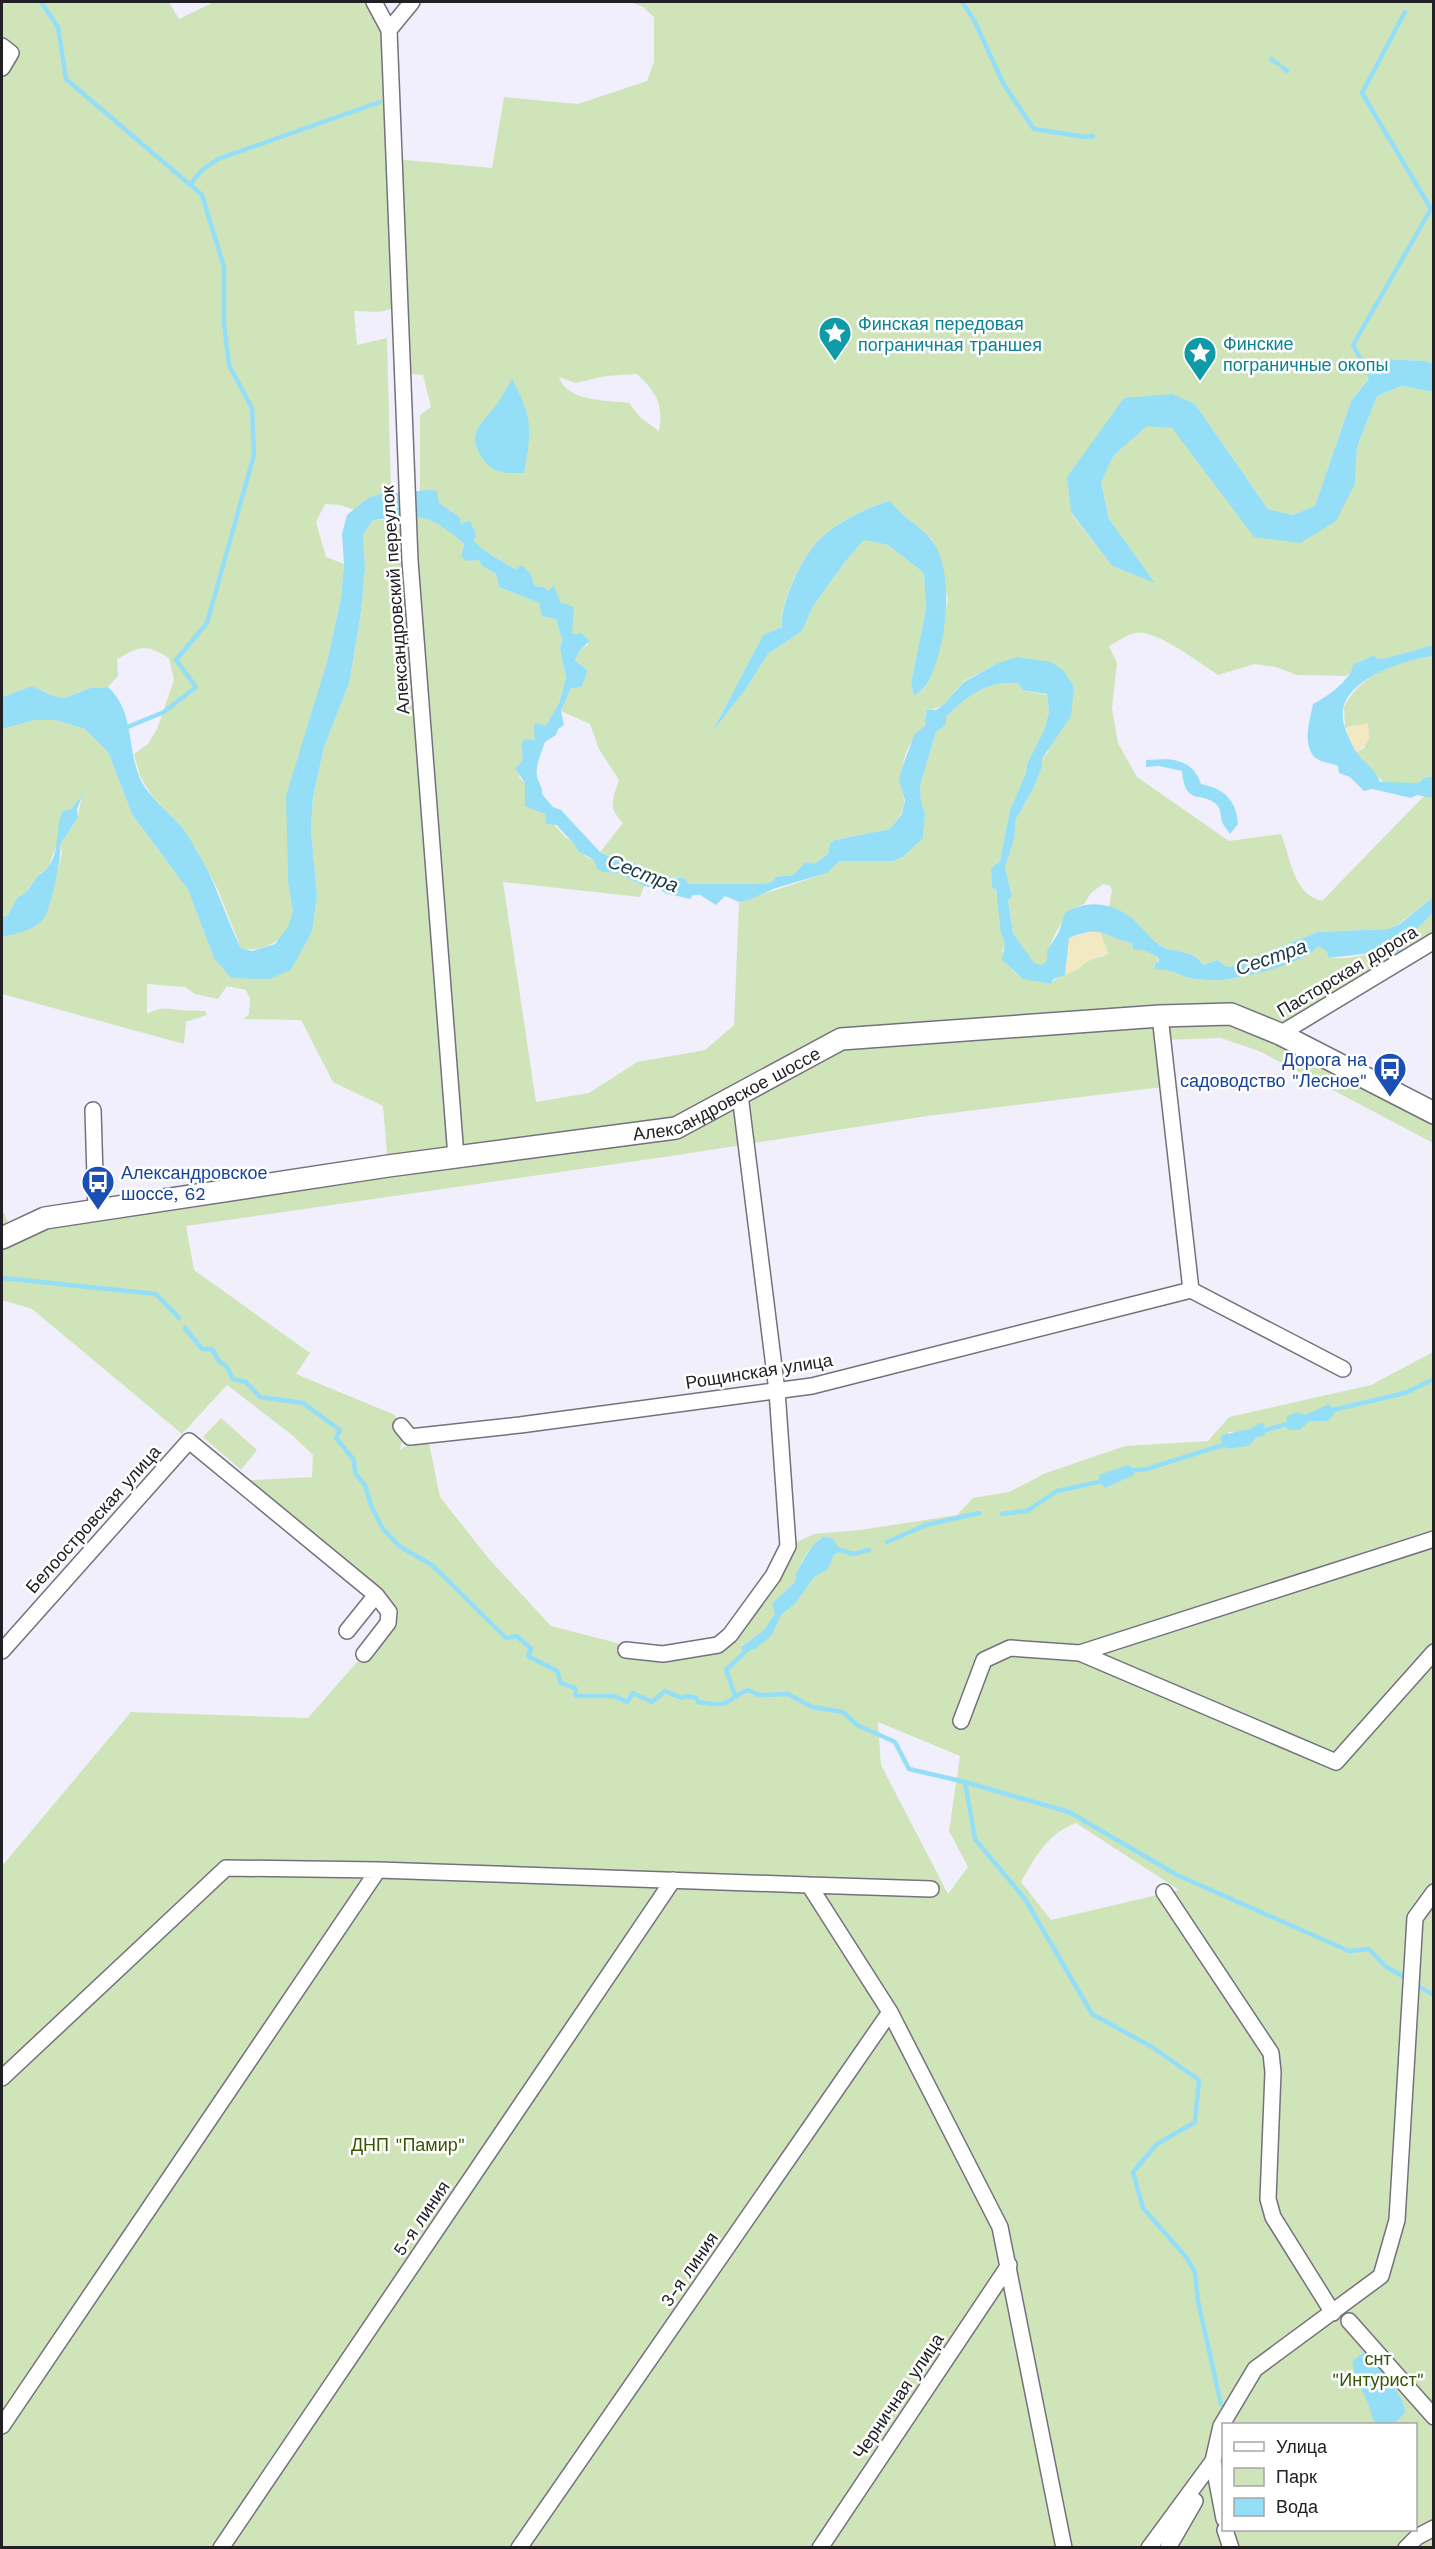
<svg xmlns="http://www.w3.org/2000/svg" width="1435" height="2549" viewBox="0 0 1435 2549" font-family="'Work Sans',sans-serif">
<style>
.green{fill:#cfe5b9;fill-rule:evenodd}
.sand{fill:#f2e8c2}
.water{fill:#95def7}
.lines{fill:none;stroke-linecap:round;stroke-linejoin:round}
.stream{stroke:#95def7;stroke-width:4.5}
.street-casing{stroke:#73717c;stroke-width:18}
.secondary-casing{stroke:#73717c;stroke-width:24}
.street{stroke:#fff;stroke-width:15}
.secondary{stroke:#fff;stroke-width:21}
.labels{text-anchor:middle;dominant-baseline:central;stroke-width:5;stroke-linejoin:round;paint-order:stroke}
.culture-label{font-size:18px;fill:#0d838f;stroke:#fff;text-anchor:start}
.street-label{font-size:18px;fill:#212025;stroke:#fff}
.transit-label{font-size:18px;fill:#164399;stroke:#fff;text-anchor:end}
.park-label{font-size:18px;fill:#365500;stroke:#fff}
.water-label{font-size:20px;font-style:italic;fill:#1a3c47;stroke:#fff}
</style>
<rect width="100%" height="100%" fill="#f2effc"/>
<path class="green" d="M2,2h167l10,17 35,-17h160l7,12 14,145 97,9 12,-71 74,7 69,-23 7,-19v-45l-11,-10 -13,-5h803v362l-9,-3 -41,-2 -32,42 -36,105 -23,9 -24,-6 -73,-105 -71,-6 -53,115 41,53 42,16 -45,-63 -8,-38 13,-26 33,-30 25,3 21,25 106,90 56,-60 2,-36 20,-51 25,-10 31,6v253c-8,2 -50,15 -55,14l-4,-4 -20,10 -1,6 -7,5 -49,-1 -21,-8 -22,-3 -36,11c-18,-12 -62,-46 -83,-42 -9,2 -18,9 -26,13l8,17 -5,45 6,35 19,34 92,64 52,-7c10,25 12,60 41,67l103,-106 8,3v99l-34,27 -11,5 -70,3 -88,35 -7,-2 -5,-5 -15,5c-8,-16 -29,-11 -41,-19 -20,-12 -30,-31 -53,-39l3,-17 -2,-4 -7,-2 -12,9 -7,11c-18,4 -37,40 -37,57l-6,4 -7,-1 -21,-31 -5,-33 4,-5 -7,-28 9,-27 2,-21 17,-30 9,-22v-8l5,-5 27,-67 -78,-23 -32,17 -21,24 -18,8c4,14 -5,18 -13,28 -5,6 -8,19 -10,27 -8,27 16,29 -12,61l-55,11 -5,3 -2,11 -14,10 -8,-2 -13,13 -17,2 -3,4 -9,3h-77l-9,-7 -6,2 -16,-1c-14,-19 -38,-16 -56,-26l23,-29c-15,-15 -11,-24 -4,-43l-20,-31 -9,-25 -29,-13 10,-23 11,-5 6,-12 -13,-11 6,-11 8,-5 -8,-11 -9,1 -19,-48 -5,6 -5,-5 -8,-1 -5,-13 -8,-8 -7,4c-14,-9 -30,-16 -41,-28l2,-7 -6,-12 -9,2 -1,-7 -21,-14 -9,-13 -10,2v-77l11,-8 -8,-32 -21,-2 -3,-66 -20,5 -25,-1 3,34 30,-7 4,155 -23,5 -14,12 -14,-5 -15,-1 -9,18 10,35 18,7 -3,34 -53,244c0,14 -1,28 1,42 1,9 5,20 4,29 -3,25 -29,41 -52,35l-24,-60 -20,-37 -16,-25 -29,-30 -12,-20 -6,-22 14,-10 9,-15 17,-49 -5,-22c-25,-15 -28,-12 -52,1l1,17 -10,11 -19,1 -25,10 -11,-2 -21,-10 -30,11zM637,374c19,18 27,30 22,57l-18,-13 -12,-15c-22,-3 -62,-1 -70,-26l17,6 30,-7zM890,501l10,14 32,24 16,60 -8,47 -13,39 -13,11 -3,-13 15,-74 -2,-36 -36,-28 -24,-5 -20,23 -32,45 -10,23 -34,23 -23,36 -31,38 49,-93 19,-8c-3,-23 19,-68 35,-85 15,-17 51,-36 73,-41z
M417,517c21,1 33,14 47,27l-3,13 6,3h13l2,6 14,8 3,13 40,16 2,8 15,8 6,20 -2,10 6,29 -7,25 -13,24 -4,-1 -7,14 -14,10 3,6 -5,21 6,6v22l20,9 20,23 11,7 10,13 8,3 9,12 15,1 26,13 -4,11 -137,-15 33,220 53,-9 48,-31 68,-12 29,-25 5,-123 88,-29 13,-12h53l10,-4 20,-19 2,-25 -4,-11 -1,-16 16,-54 10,-7v-8c18,-20 42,-37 72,-34l4,7 25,5 2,17 -5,18 -17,34 -1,9 -16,37 -10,51 -9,8 10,45v20l5,10 -4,6c11,30 21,29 49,34 4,-7 27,-16 35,-22 7,-5 15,-3 22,-9l-8,-21 32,11 1,7h10l15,7 -1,13c15,-2 24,8 39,9 8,1 19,2 28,1 20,-3 83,-17 94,-34l9,6 1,6h19l40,-7 46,-39v40l-8,2 -134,85 142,74v30l-174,-92 -38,-13 -57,2 -1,47 -236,29 -249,39 -492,71 8,44 116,83 -14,21 99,41 6,11 -4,6 5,9 -2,9 27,-17 13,64 49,62 62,67 66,17 16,8 85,-6 70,-99 26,-12 46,-4 97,-15 16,-17 36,-6 37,-19 79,-27 83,-5 21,-24 142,-32 62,-33v1195h-265l46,-76 -65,76h-1147v-681l129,-154 177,6 56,-64 25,-42 -152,-131 75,-4 1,-22 -21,-20 -65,-50 -45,49 -150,-125 -30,-9v-91l11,23 375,-66 -5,-60 -50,-24 -32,-62 -57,-1 5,-5 1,-15 -4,-9 -19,-4 -9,13 -23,-5 -10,-7 -38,-3v30c13,-7 18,-6 33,-4 8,1 16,0 25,1l2,4 -21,7 -2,22 -182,-50v-57c50,-11 49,-41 60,-84l-2,-8 18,-28 4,-22 -11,14 -8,2 -4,27 -11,30 -9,6 -15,21 -6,3 -10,18 -6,2v-189l32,-9h21l30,9 23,23 24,62 56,76 26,68 77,12 21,-38 5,-36 -6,-67 2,-32 11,-50 25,-63 12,-72 4,-44 -2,-33 9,-15 28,-1 1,39 6,4 53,586 -47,-586 5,-5zM1265,1424c-5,20 -21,22 -38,25l1,-17h12zM824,1536l9,3 1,16 -6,14 -14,7 -19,28 -14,11 -9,20 -31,11 24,-16 10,-16 -2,-10 22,-22c2,-17 15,-36 29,-46zM878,1722l82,34 -11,75 19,36 -20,27 -67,-129zM1076,1823l103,67h-1l-127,30 -30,-38c14,-25 27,-49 55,-59zM1224,2424h192v106h-192z
M1433,656v120l-9,2 -6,5h-34l-28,-30 9,-6 -9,-22 -11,3 -1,-21c18,-35 54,-45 89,-51z
M221,1418l36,32 -16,20 -38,-33z"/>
<path class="sand" d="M1368,723c2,21 2,17 -12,30l-11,-25z
M1089,932h11l8,21 -22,9 -7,7 -14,6 4,-37z"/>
<path class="water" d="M1384,359l41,2 8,3v28l-31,-6 -25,10 -20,51 -2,36 -19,38 -36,22 -46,-6 -82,-109 -25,-2 -33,29 -13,27 8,37 46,64 -43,-17 -41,-54 -4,-35 57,-79 48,-4 23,10 73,105 24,6 23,-9 36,-105z
M512,379c21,39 20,51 12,94 -16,0 -31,2 -41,-14 -18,-25 -1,-36 14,-55 6,-8 10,-17 15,-25z
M430,490l7,1 2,12 21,14 1,7 9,-3 6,13 -2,7c11,12 27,19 41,28l7,-4 8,8 5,13 8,1 5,4 6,-6 6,17 14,5 -2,27 9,-1 9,8 -9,8 -6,11 13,11 -7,16 -10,1 -10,23 3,14 -6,4 -2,6 -11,7c-3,10 -10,23 -8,34 1,7 6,10 5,18l11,13 8,3 39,42c18,10 42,7 56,26h28l4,6h76l9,-3 2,-4 18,-2 13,-13 8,2 14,-10 2,-11 5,-3 55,-11 12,-15 3,-14 -6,-20 3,-12 12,-33 11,-9 1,-16h10l7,-5 21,-23 32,-18 21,-7 34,5 13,9 10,16 -3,29 -29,43v8l-9,22 -17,30 -2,21 -9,27 7,29 -4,4 5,33 21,30 7,2 6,-4v-10l12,-19 6,-19c22,-15 52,-10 71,9 8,8 17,20 27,25 13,6 32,3 40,18l15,-5 5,5 7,2 88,-35 70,-3 12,-5 33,-27v15l-13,14 -24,16 -9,9 -59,7 -1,-6 -9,-6c-12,18 -73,31 -94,34 -9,1 -19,0 -28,-1 -15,-1 -24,-11 -39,-9l-3,-4 5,-5 -1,-4 -15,-7h-10l-1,-7c-28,-6 -30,-19 -63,-5l-4,37 -11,4 -3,5 -28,-5 -21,-19 3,-17 -4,-9 -5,-45 -4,-1 -1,-20 9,-7 10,-51 16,-37 1,-9 17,-34 5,-18 -2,-18 -25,-4 -4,-7c-30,-3 -53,14 -72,34v8l-10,7 -16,54 1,16 4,11 -2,25 -20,19 -10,4h-53l-13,12 -51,15 -27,12 -10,2 -14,-6 -9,9 -16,-10h-7l-3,4 -25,-6 -5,-4 -16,-3 -26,-13 -15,-1 -6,-3 -3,-9 -16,-9c-3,-9 -15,-17 -21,-26l-11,-1 -1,-10 -20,-8v-23l-10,-15c11,-7 7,-13 6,-24l4,-5 10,1 -1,-14 3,-3 9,3 13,-23 7,-25 -6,-29 2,-10 -6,-20 -14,-3 -3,-13 -40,-16 -3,-13 -14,-8 -3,-6 -12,1 -6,-4 3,-13c-34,-31 -46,-30 -91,-24l-10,15 2,33 -4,44 -12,72 -25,63 -11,50 -2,32 6,67 -5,36 -21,38 -22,9 -38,-1 -17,-20 -26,-68 -56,-76 -24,-62 -23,-23 -30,-9h-20l-33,9v-32l30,-11 21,10 11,2 26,-10 18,-1c26,24 19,58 31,89 8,20 27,33 41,49 6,7 11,15 15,23 21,32 29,67 46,100l11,3 23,-7 13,-17 5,-15 -5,-31 -2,-85 41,-134 14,-64 3,-34 -2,-30 5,-19 21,-17 12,-4z
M890,501c13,18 34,27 43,41 23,33 13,108 -6,142 -3,4 -9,9 -13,12l-3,-13 15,-74 -2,-36 -36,-28 -24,-5 -20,23 -32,45 -10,23 -34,23 -23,36 -33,42 51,-97 19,-8c-2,-23 19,-68 35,-85 17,-18 49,-35 73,-41z
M1433,645v11c-27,4 -85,21 -90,54 -2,14 6,28 12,40 7,12 20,17 25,32l38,1 6,-5 9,-2v22l-16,-3 -6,3 -39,-9 -8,2 -14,-14 -11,-4 -1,-7c-6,-3 -14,-3 -19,-6 -19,-10 -9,-41 -6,-56 13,-6 39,-25 40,-39l21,-10 4,4c5,1 47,-12 55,-14z
M1167,759c17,2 28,7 34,25 24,5 35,16 37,40l-8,10c-2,-3 -6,-8 -8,-12 -2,-7 0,-12 -6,-18 -14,-13 -31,3 -34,-33l-23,-5 -13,1v-7z
M83,794l-6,15 1,8 -18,28c2,12 -9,63 -16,73 -9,12 -28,16 -42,19v-19l6,-3 10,-18c9,-3 13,-12 19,-20 3,-4 9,-6 11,-10 13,-16 6,-39 15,-56l8,-2z
M1329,1404l6,9 -7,8h-18l-11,9h-9l-4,-3 1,-11 10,-4 8,3z
M1261,1423l4,1 -2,6 3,5 -8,2 -10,9 -21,3 -7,-10 2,-4 27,-6z
M1128,1465l7,5 -1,5 -29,13 -6,-6v-7z
M824,1536l9,3 8,12 -7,4 -6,14 -14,8 -19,27 -14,11 -9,20 -17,14 -11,3 -3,-5 23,-17 11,-16 -3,-10 23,-22 1,-9 11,-19 7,-10z
M1365,2351c10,12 40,45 40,60 -1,5 -9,10 -13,13h-15c-7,-7 -6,-14 -9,-21 -7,-14 -13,-25 -16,-41z"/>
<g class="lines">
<path class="stream" d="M41,2l17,25 8,52 136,116 22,72v56l5,42 23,43 2,47 -47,168 -31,37 20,27 -32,25 -39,16
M962,2l12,18 30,65 30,44 52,8 7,-1
M1271,59l7,5
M1282,67l5,4
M190,185l12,-15 16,-11 162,-57
M1371,378l-18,-33 78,-136 -69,-116 43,-81
M1390,941l3,8 15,4
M2,1278l154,16 23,24
M185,1328l17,21h10l7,12 8,6 6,12 13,3 14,15 43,6 37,27 -4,8 18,22 1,13 10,12 7,23 11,21 16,17 33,19 74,73 11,-2 14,13 -3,7 29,15 4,12 14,5 1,8h38l13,6 6,-9 19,9 13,-11 17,7 5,-2 9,2 2,4c8,1 20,4 27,1 8,-4 14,-10 23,-13l11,5 29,-1 24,13 31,5 14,13 38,17 14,27 56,13 104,30 108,63 172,76 20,-2 16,17 19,11
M1328,1411l77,-18 29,-14
M1259,1432l32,-9
M1128,1471l19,-2 79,-25
M1002,1514l25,-3 30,-20 46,-10
M887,1542l39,-17 53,-12
M837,1549l16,5 16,-4
M735,1695l-9,-25 22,-21
M965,1782l10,57 50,60 67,115 60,33 47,33 -4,42 -38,22 -24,28 10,36 43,49 9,15 3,29 23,103
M1418,1986l16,9"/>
<g class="street-casing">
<path id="street" d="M374,2l15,28 21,531 46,596
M389,30l23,-28
M2,46l9,7 -9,15
M1160,1016l31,274
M1280,1034l154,-93
M93,1110l3,100
M1191,1290l152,79
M401,1426l9,11 110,-12 292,-39 379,-96
M347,1631l29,-36
M626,1650l37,4 55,-9 12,-10 43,-59 15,-30 -11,-155 -37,-296
M2,1651l187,-210 187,154 13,17 -1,11 -24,31
M1080,1653l256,109 98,-110
M961,1721l23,-61 26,-12 70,5 354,-114
M809,1885l122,4
M1164,1892l107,161 2,19 -5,127 5,18 60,96
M2,2078l224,-210 152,2 431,15 81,127 110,215 64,321
M1349,2321l85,96
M2,2426l376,-556
M1213,2461l11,58
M1225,2530l6,18
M221,2548l452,-668
M519,2548l371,-536
M820,2548l189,-283
M1149,2548l64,-87 8,-35 34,-57 126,-93 16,-56 18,-302 19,-26
M1168,2548l27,-47
M1406,2548l11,-11 17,-9"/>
</g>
<g class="secondary-casing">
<g id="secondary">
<path id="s1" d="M2,1238l43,-20 343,-52 288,-38 165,-89 319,-23 71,-2 49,20 154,79"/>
</g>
</g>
<use href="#street" class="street"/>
<use href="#secondary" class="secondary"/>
</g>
<defs>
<g id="sight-pin" transform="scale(1.725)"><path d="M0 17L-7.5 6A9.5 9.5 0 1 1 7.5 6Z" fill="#0f9aa8" stroke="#fff"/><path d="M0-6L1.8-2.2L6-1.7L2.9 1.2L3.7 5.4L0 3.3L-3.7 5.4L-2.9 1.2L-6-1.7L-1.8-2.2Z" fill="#fff"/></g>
<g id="bus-pin" transform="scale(1.725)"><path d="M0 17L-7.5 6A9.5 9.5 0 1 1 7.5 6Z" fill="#1a4fb4" stroke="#fff"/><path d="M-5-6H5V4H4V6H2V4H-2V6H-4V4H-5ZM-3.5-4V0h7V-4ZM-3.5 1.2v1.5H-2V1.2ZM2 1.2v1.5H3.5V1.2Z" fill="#fff"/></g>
</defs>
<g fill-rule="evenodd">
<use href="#sight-pin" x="835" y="333"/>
<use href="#sight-pin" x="1200" y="353"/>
<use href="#bus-pin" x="1390" y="1069"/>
<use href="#bus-pin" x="98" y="1182"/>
</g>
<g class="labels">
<g class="culture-label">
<text x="858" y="323">Финская передовая<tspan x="858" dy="21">пограничная траншея</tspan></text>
<text x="1223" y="343">Финские<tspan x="1223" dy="21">пограничные окопы</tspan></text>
</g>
<g class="street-label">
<text transform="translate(395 600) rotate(-94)">Александровский переулок</text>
<text transform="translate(1347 971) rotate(-31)">Пасторская дорога</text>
<text stroke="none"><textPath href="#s1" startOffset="744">Александровское шоссе</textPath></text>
<text transform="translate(759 1371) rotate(-9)">Рощинская улица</text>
<text transform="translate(93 1519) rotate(-48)">Белоостровская улица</text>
<text transform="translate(421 2218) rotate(-56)">5-я линия</text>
<text transform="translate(689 2269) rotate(-55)">3-я линия</text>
<text transform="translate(898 2396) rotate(-56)">Черничная улица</text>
</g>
<g class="transit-label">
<text x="1367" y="1059">Дорога на<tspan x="1367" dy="21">садоводство "Лесное"</tspan></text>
<text x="121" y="1172" text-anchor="start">Александровское<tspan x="121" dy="21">шоссе, 62</tspan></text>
</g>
<g class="park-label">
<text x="408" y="2144">ДНП "Памир"</text>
<text x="1378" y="2358">снт<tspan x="1378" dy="21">"Интурист"</tspan></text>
</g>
<g class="water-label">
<text transform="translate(643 873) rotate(21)">Сестра</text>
<text transform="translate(1271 957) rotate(-19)">Сестра</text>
</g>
</g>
<rect width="1435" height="2549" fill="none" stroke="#212025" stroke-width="6"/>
<rect x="1222" y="2423" width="195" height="108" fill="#ffffff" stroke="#a6a6a8" stroke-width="1.5"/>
<rect x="1234" y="2442" width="30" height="9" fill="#ffffff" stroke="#a6a6a8" stroke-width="1.5"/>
<text x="1276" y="2453" font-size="18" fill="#212025">Улица</text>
<rect x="1234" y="2468" width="30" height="18" fill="#cfe5b9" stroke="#a6a6a8" stroke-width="1.5"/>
<text x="1276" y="2483" font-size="18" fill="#212025">Парк</text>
<rect x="1234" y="2498" width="30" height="18" fill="#95def7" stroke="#a6a6a8" stroke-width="1.5"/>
<text x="1276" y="2513" font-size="18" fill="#212025">Вода</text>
</svg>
